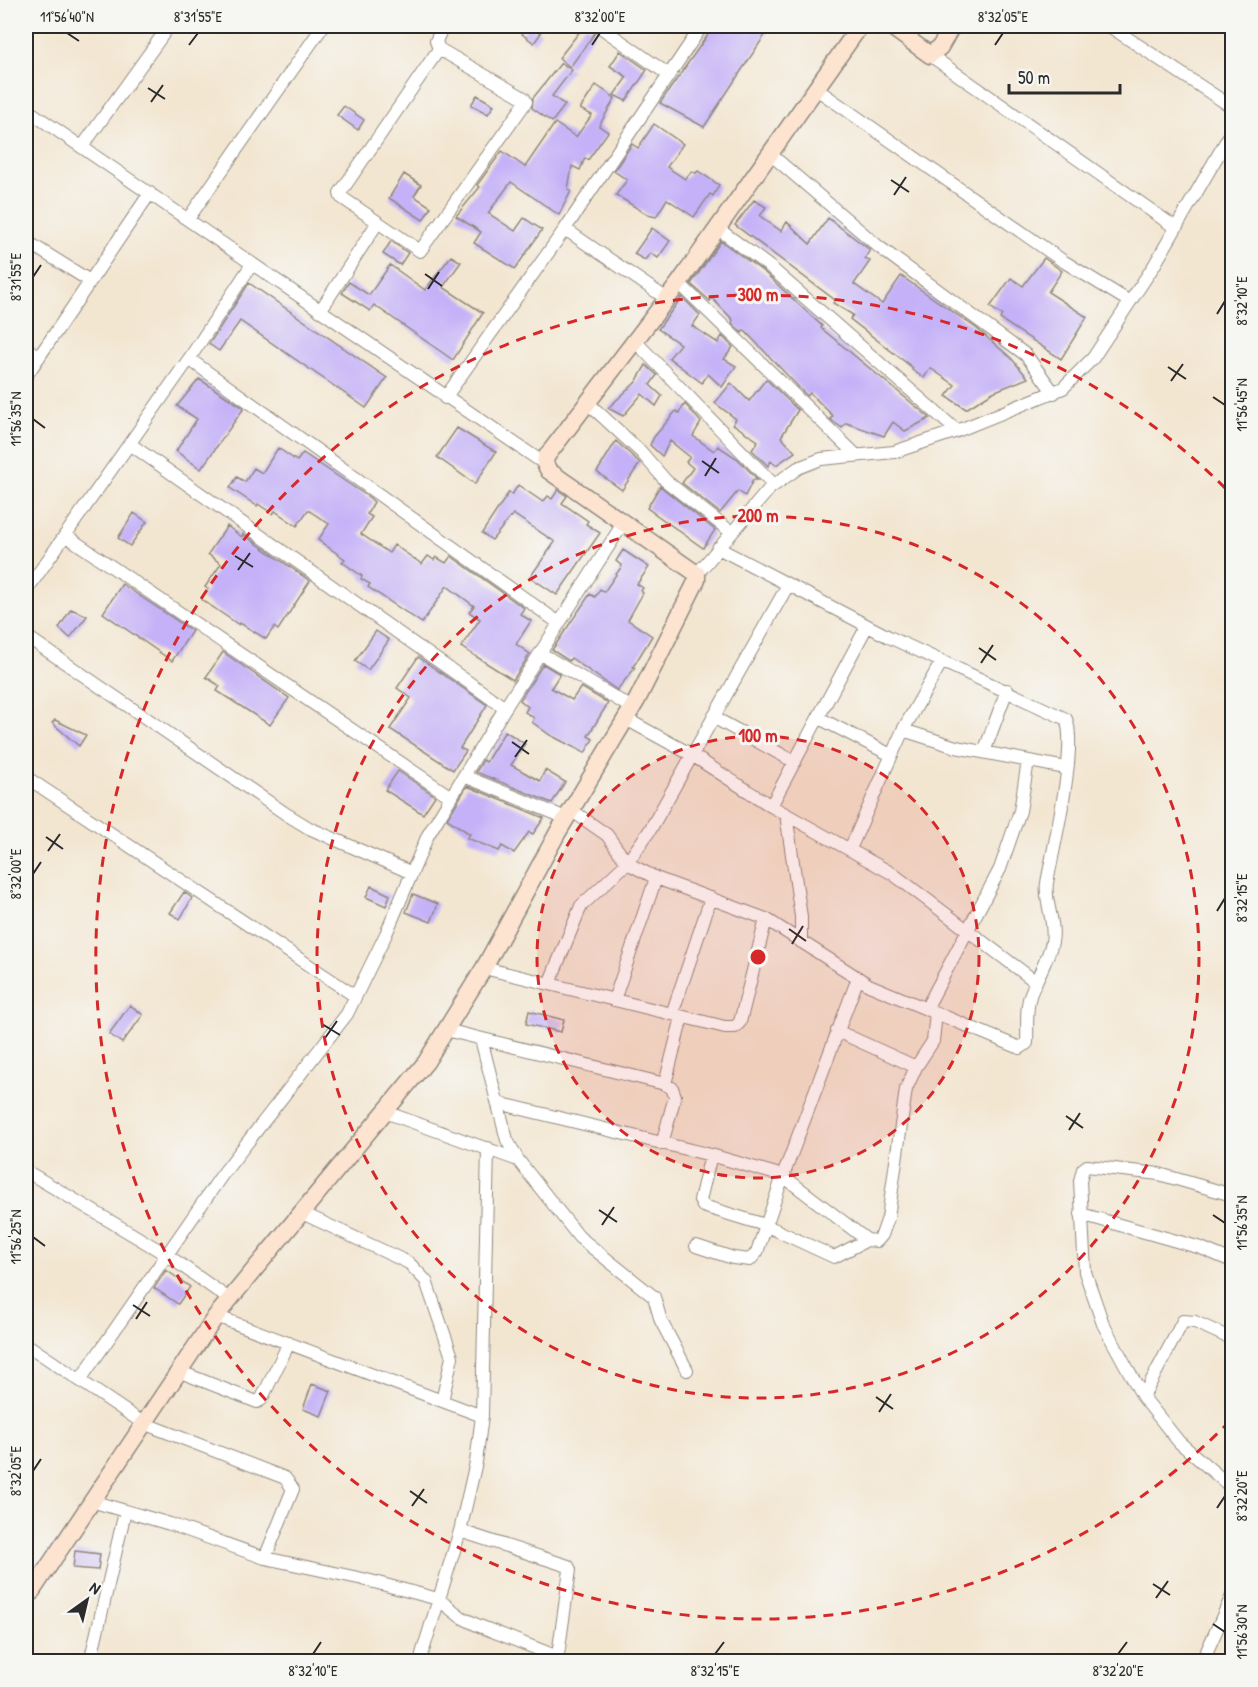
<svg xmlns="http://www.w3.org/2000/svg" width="1258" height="1687" viewBox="0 0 1258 1687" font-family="'Patrick Hand',sans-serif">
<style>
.building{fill:#c4b1f8}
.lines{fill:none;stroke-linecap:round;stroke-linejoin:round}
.street-casing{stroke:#8f887e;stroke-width:14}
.secondary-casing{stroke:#8f887e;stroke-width:19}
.street{stroke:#fff;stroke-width:12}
.secondary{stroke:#fde4d1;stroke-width:16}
.ticks{fill:none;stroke:#2b2b2b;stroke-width:2}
.ring{fill:none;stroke:#d62828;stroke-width:3;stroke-dasharray:10 8}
.centre{fill:#d62828;stroke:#f6f6f2;stroke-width:3}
.ring-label{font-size:18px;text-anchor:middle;font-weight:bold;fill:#d62828;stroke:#f6f6f2;stroke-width:6;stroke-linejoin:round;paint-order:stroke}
.neatline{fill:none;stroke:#2b2b2b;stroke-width:2}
.ticks-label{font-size:15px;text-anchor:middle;fill:#2b2b2b}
</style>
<rect width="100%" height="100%" fill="#f6f6f2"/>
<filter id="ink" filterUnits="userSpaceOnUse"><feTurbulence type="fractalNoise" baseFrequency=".0167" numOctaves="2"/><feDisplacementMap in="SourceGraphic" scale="12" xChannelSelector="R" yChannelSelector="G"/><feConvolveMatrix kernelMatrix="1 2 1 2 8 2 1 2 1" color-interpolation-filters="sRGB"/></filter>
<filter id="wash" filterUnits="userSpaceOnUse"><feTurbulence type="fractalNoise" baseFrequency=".008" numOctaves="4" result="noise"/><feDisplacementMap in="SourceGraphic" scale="24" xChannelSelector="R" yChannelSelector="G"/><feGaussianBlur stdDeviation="1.35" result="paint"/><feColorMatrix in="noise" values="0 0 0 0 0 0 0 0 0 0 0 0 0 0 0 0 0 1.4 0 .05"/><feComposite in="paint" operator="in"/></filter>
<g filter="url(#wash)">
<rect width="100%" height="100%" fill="#f3e6d1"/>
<g id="blocks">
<path class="building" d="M528,26l13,7 -7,10 -12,-9z
M584,26l7,1 4,6 -25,34 -11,-9z
M714,26h57l-67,101 -44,-24z
M620,51l27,19 -21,31 -12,-6 13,-18 -17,-11z
M561,63l11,7 -20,26 13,9 -13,17 -20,-14 1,-10z
M596,85l19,13 -16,28 9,6 -20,28 -3,-2 -5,12 -8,-4 -4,23 3,2 -12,24 -48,-33 -23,31 27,18 9,-13 18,12 -27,39 -41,-26 7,-11 -25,-16 24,-29 -3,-2 25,-34 23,16 30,-44 21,14 16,-22 -12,-6z
M477,95l17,10 -6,9 -17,-9z
M344,106l20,14 -6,10 -21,-15z
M654,124l29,20 -16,23 18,12 7,-8 4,2 2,-2 21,14 -6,11 -3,-2 -16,23 -27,-18 -11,18 -8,-2 -32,-20 11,-15 -13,-9 18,-27 6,4z
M404,174l17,11 -7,11 17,11 -8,13 -34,-22z
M754,200l12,7 -6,9 21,15 6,-9 23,22 18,-26 42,32 -5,8 5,3 -16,23 28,20 19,-28 75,52 35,30 17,20 -35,14 -27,17 -20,-13 9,-11 -25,-17 -6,10 -12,-8 1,-2 -63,-49 3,-4 -20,-12 2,-3 -100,-75z
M652,228l18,13 -12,17 -8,-5 -5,7 -11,-6z
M391,241l17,12 -8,12 -17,-11z
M721,241l44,32 57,53 -1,2 109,90 -25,13 -12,-9 -9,14 -38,-13 -4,5 -7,-5 -5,-4 3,-3 -23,-23 -3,3 -63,-66 -2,3 -10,-10 1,-3 -21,-22 -2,3 -19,-17z
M451,256l10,6 -18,25 40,26 -30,47 -79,-55 -4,6 -28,-18 7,-11 20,13 21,-30 35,25z
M1044,258l18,13 -14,21 39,25 -26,42 -61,-40 2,-4 -12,-8 21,-29 12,8z
M249,283l138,95 -21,30 -126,-87 -21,30 -10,-7z
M682,297l18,18 -8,11 26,17 4,-7 11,11 -9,12 12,7 -14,21 -14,-13 -6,9 -33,-25 11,-14 -22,-15z
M646,365l11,10 -7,10 12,11 -6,10 -14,-12 -19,22 -15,-8 28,-26z
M199,379l45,29 -43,61 -25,-18 21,-32 -20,-13z
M766,379l32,31 -17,27 14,15 -19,13 -5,-4 -3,5 -16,-16 6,-9 -25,-17 3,-5 -21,-16 16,-20 18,18z
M685,404l16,18 -8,14 21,15 4,-5 20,13 20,21h-5l-8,16 -7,-5 -18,22 -38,-30 11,-15 -7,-6 4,-5 -20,-16 -8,15 -12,-11 4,-8 22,-26 3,2z
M457,428l39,24 -21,32 -38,-27z
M616,441l24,22 -18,27 -25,-18z
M278,448l19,13 6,-8 67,45 4,4 -7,12 5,3 -11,17 28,19 5,-8 28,19 6,-8 6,4 2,-3 10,6 5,-7 73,52 -4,6 11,7 -15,23 14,10 -17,26 -52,-33 19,-28 -11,-7 5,-6 -27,-20 -25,37 -54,-36 2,-3 -9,-5 1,-3 -20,-14 3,-3 -27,-19 11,-16 -21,-14 -11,16 -22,-15 -2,3 -15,-10 -1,2 -27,-18 7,-11 8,5 9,-14 8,5z
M518,485l25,17 5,-6 4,3 6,-9 9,6 -5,7 26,18 -2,3 14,9 -43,62 -27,-18 25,-35 -42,-28 -21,26 -10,-7 27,-41 3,3z
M660,486l55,44 -12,18 -56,-40z
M134,513l13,9 -17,24 -12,-8z
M227,526l15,11 1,-3 67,47 -32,49 -4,-3 -8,12 -26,-16 -1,2 -38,-26 7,-10 -3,-2 16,-23 -13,-10z
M623,550l26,17 -12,17 6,4 -2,3 2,2 -15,27 24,16 -19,31 2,1 -18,22 -46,-32 -2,3 -17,-11 38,-56 5,3 5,-8 4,3 18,-26 -6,-5z
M122,584l70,47 -20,30 -69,-48z
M71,609l16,7 -17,22 -11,-10z
M376,631l13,9 -21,30 -13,-9z
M223,652l66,46 -19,27 -53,-34 3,-5 -14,-9z
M418,657l69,48 -27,43 6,3 -13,19 -63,-41 21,-31 -14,-10z
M543,664l17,10 -9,14 21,12 9,-13 27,16 -20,33 5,3 -8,14 -35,-18 -18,-13 2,-4 -9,-6 3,-5 -8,-7z
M55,720l31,15 -7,11 -27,-23z
M505,731l20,13 -14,21 29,16 5,-11 20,12 -13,21 -76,-31 7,-12 3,2z
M398,771l37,25 -12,18 -38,-24z
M467,786l77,32 -11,16 -4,-2 -15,21 -12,-7 -3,5 -32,-13 3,-4 -23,-15z
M371,886l19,9 -4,11 -20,-9z
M184,892l8,6 -12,21 -10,-6z
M413,894l25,10 -7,18 -25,-10z
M130,1005l13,10 -21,28 -13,-9z
M529,1011l35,9 -3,12 -35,-8z
M166,1270l24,17 -12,17 -24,-16z
M312,1384l19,7 -10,25 -18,-7z
M75,1551l25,3 -2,16 -25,-2z"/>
</g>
</g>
<g filter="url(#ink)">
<use href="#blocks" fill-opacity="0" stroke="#8f887e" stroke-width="1.5"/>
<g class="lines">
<g class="street-casing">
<path id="street" d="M599,26l70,49
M1109,26l123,81
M439,49l-99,144 1,4 79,54 106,-149 -2,-4 -85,-49 -3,-8 7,-15
M930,55l246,173
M815,88l248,173 67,41
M26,109l519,355
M82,147l87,-121
M769,153l110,94 147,108 28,38
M188,219l135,-193
M717,228l53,39 187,164
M565,229l102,70
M26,241l64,40
M679,283l177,172
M320,311l58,-89
M635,341l139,144
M26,348l13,9
M189,359l370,264
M26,376l124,-183
M445,398l120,-169 137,-203
M588,403l53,49 25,29 65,51
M130,444l375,264
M65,535l386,262
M697,574l73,-86 28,-20 23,-9 73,-7 63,-21 106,-43 30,-30 62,-94 77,-133
M26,591l163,-232 63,-95
M26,636l260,178 23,14 103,45
M540,653l92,55
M713,717l82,45
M819,718l72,37
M626,719l66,36 79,51 122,68 143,108
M903,730l53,17 110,21
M984,752l23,-62
M464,776l102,42
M26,777l329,219
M771,806l96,-180
M571,810l36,25 20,28 29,15 110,41 103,66 151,63 7,-5c1,-16 -2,-35 4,-50 7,-18 17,-33 21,-51 4,-21 -8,-39 -5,-59 6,-34 31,-136 19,-164l-177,-82 -171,-89
M786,814l15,103v25
M850,849l53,-119 39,-69
M484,968l241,59h10l5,-5 26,-103
M549,984l32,-78 46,-43 23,-33 138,-245
M614,1000l42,-122
M926,1009l74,-140 20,-58 8,-50
M672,1014l39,-116
M446,1030l219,54 7,4 3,8 -13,48
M837,1031l79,36
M481,1039l26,101 11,20 61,77 75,60 7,24 26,49
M665,1084l17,-67
M498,1103l213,52 72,21 84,64 10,1 5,-6 6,-17 18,-129 10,-22 17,-26 3,-28
M385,1112l133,48
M711,1155l-11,45 3,6 62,19 69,32 33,-17
M26,1171l141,84 62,44
M1232,1195l-73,-21 -72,-8 -4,3 -3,12 5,91 18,52 40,73 36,45 53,46
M300,1212l109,51 17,18 26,76 -10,44
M1081,1214l120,34 31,13
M696,1246l37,12 17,2 7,-8 26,-76 75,-198
M216,1316l266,100
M26,1344l117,79 142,55 8,11 -28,69
M178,1371l79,31 4,-2 28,-57
M80,1380l142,-205 125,-161 39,-80 42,-99 77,-127 119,-186
M1143,1397l40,-76 12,1 37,17
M91,1501l79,23 95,34 98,21 75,20 23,18 16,8 81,32
M460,1531l108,35 2,4 -13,92
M90,1662l35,-150
M422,1662v-8l38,-123 16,-69 6,-46 6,-268
M1202,1662l30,-66"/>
</g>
<g class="secondary-casing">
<path id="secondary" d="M890,26l40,29 10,-8 12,-21
M26,1600l190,-284 210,-254 58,-94 74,-136 79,-132 60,-120v-6l-148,-103 -4,-7 1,-7 133,-174 181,-257"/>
</g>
<use href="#street" class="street"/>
<use href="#secondary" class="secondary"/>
</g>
</g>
<path class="ticks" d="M67,33l12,8M189,45l9,-12M592,45l8,-12M995,45l8,-12M148,88l17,11M151,102l12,-17M891,180l18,12M894,195l12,-18M425,274l17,12M33,277l8,-12M428,289l11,-17M1217,314l8,-13M1168,367l18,12M1171,381l12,-17M1213,397l12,8M33,419l12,9M702,461l17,12M705,476l11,-18M235,556l18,11M238,570l12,-17M979,648l17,12M981,663l12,-18M512,742l17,12M515,757l12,-17M46,837l17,12M48,851l12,-17M33,874l8,-12M1217,911l8,-13M789,929l17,12M792,944l11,-18M322,1024l18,11M325,1038l12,-17M1066,1116l17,12M1069,1130l11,-17M599,1210l18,12M1213,1215l12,8M602,1225l12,-18M33,1237l12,9M133,1305l17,11M136,1319l11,-17M876,1397l17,12M879,1412l12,-18M33,1471l8,-12M410,1491l17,12M412,1506l12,-17M1217,1508l8,-12M1153,1584l17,11M1156,1598l12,-17M1213,1624l12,8M313,1654l8,-12M715,1654l9,-12M1118,1654l9,-12"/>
<circle cx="758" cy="957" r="221" fill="#d62828" fill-opacity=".12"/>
<g class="ring">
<circle cx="758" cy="957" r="221"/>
<circle cx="758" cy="957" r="441"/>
<path d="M1230 1421A662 662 0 1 1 1230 493"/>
</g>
<circle cx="758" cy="957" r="9" class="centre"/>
<g class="ring-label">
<text x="758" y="301">300 m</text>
<text x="758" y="522">200 m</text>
<text x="758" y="742">100 m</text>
</g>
<rect width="1258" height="1687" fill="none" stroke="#f6f6f2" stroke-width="66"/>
<g transform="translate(87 1600) rotate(34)" stroke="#f6f6f2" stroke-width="4.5" paint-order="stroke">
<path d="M0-4.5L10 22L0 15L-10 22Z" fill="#2b2b2b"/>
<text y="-9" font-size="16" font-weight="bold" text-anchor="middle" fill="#2b2b2b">N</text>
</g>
<path d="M1009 84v9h111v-9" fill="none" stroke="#2b2b2b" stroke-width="3"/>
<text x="1018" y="84" font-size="18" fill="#2b2b2b" stroke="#f6f6f2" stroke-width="4.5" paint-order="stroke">50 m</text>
<rect x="33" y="33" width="1192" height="1621" class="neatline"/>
<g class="ticks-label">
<text x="67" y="22">11°56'40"N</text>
<text x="198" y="22">8°31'55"E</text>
<text x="600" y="22">8°32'00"E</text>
<text x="1003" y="22">8°32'05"E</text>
<text transform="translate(16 277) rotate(-90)" y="5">8°31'55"E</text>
<text transform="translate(1242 301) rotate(-90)" y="5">8°32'10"E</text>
<text transform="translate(1242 405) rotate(-90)" y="5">11°56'45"N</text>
<text transform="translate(16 419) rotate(-90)" y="5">11°56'35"N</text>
<text transform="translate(16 874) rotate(-90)" y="5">8°32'00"E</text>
<text transform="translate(1242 898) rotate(-90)" y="5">8°32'15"E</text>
<text transform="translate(1242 1223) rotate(-90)" y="5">11°56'35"N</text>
<text transform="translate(16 1237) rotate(-90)" y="5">11°56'25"N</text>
<text transform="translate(16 1471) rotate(-90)" y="5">8°32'05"E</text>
<text transform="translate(1242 1496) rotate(-90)" y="5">8°32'20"E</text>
<text transform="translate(1242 1632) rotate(-90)" y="5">11°56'30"N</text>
<text x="313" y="1676">8°32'10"E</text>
<text x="715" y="1676">8°32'15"E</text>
<text x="1118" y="1676">8°32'20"E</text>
</g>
</svg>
